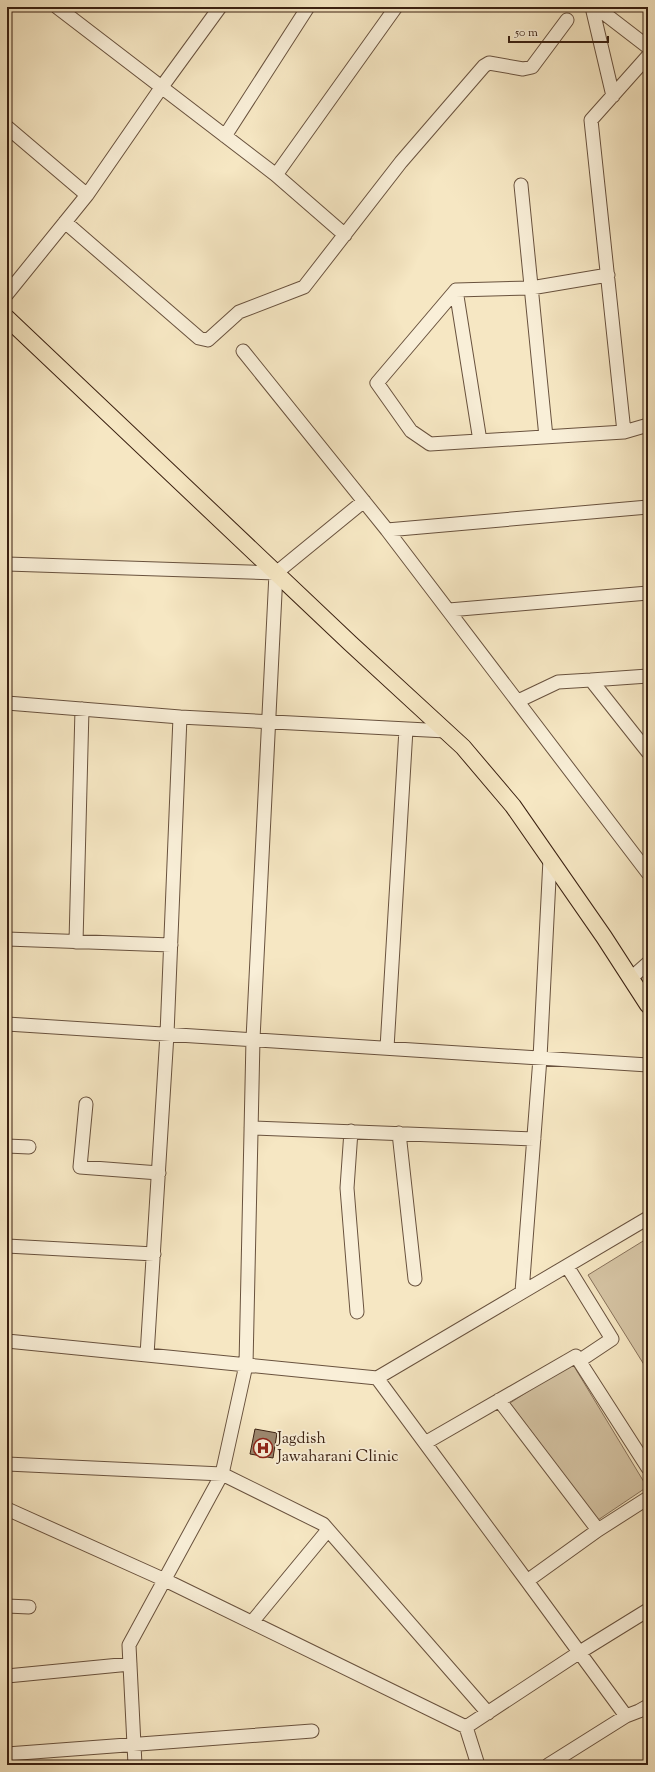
<svg xmlns="http://www.w3.org/2000/svg" width="655" height="1772" viewBox="0 0 655 1772" font-family="'Sorts Mill Goudy',serif">
<style>
.green{fill:#d6c5a5;stroke:#88725b}
.building{fill:#9c876e;stroke:#3a2011}
.lines{fill:none;stroke-linecap:round;stroke-linejoin:round}
.minor-casing{stroke:#69523e;stroke-width:15}
.major-casing{stroke:#3a2011;stroke-width:18}
.path{stroke:#3a2011;stroke-width:2.5;stroke-dasharray:1 2;stroke-linecap:butt}
.minor{stroke:#f9efd8;stroke-width:13}
.major{stroke:#f6e7c3;stroke-width:16}
.labels{text-anchor:middle;dominant-baseline:central;stroke-width:3.5;stroke-linejoin:round;paint-order:stroke}
.poi-label{font-size:16px;fill:#3a2011;stroke:#f9efd8;text-anchor:start}
</style>
<rect width="100%" height="100%" fill="#f6e7c3"/>
<filter id="stains"><feTurbulence type="fractalNoise" baseFrequency=".005" numOctaves="4"/><feColorMatrix values="0 0 0 0 .2 0 0 0 0 .09 0 0 0 0 .02 0 0 0 .5 -.17"/></filter>
<radialGradient id="worn" r=".72"><stop offset=".6" stop-color="#630" stop-opacity="0"/><stop offset="1" stop-color="#630" stop-opacity=".3"/></radialGradient>
<path class="green" d="M648,1238v133l-60,-96z
M572,1363l75,124 -49,33 -88,-117z"/>
<path class="building" d="M255,1429l22,4 -4,25 -23,-4z"/>
<g class="lines">
<g class="minor-casing">
<path id="minor" d="M57,7l219,168 69,60
M592,7l21,89
M596,7l52,40
M7,127l80,68 -80,99
M225,136l83,-129
M276,175l120,-168
M521,185l25,252
M87,195l74,-107 59,-81
M65,222l134,116 9,2 31,-28 65,-25 97,-125 83,-96 5,-3 34,6 9,-2 35,-47
M608,275l-77,13 -75,2 -79,93 34,48 19,13 194,-12 24,-7
M456,290l24,151
M243,351l144,179 261,343
M624,432l-33,-312 57,-64
M387,530l261,-23
M7,564l269,9 88,-72
M449,610l199,-17
M648,676l-57,4 57,72
M518,701l40,-19 33,-2
M7,703l173,14 -13,317 -20,321
M180,717l266,14
M7,939l164,6
M76,942l6,-233
M631,978l17,-15
M7,1024l641,41
M387,1048l19,-319
M86,1104l-6,63 79,6
M251,1128l283,11
M351,1131l-4,57 10,124
M399,1133l16,146
M7,1146l22,1
M7,1246l147,8
M567,1266l45,73 -33,22
M522,1292l18,-234 10,-199
M7,1341l370,37 271,-160
M377,1378l150,203 71,-51 50,-32
M499,1400l99,130
M425,1443l151,-87 72,112
M7,1464l215,10 101,50 165,189
M7,1509l158,71 301,147 114,-75 68,-42
M527,1581l99,135
M7,1606l22,1
M252,1622l76,-92
M7,1676l123,-12
M466,1727l12,38
M7,1754l305,-23
M135,1765l-6,-120 93,-171 24,-109 7,-326 23,-466
M548,1765l78,-49 13,-5 9,-5"/>
</g>
<g class="major-casing">
<path id="major" d="M7,318l343,325 113,104 50,59 91,131 44,68"/>
</g>
<path class="path" d="M641,1765l7,-4"/>
<use href="#minor" class="minor"/>
<use href="#major" class="major"/>
</g>
<defs>
<g id="hospital-ring" transform="scale(1)"><circle r="9.5" fill="#f9efd8" stroke="#8f2418" stroke-width="1.5"/><path d="M-5-5h3v3.5h4V-5h3V5h-3V1.5h-4V5h-3Z" fill="#8f2418"/></g>
</defs>
<g fill-rule="evenodd">
<use href="#hospital-ring" x="263" y="1448"/>
</g>
<g class="labels">
<g class="poi-label">
<text x="277" y="1439">Jagdish<tspan x="277" dy="18">Jawaharani Clinic</tspan></text>
</g>
</g>
<rect width="655" height="1772" fill="none" stroke="#f6e7c3" stroke-width="24"/>
<rect x="8" y="8" width="639" height="1756" fill="none" stroke="#3a2011" stroke-width="2"/>
<rect x="12" y="12" width="631" height="1748" fill="none" stroke="#3a2011"/>
<path d="M509 36v6h99v-6" fill="none" stroke="#3a2011" stroke-width="2"/>
<text x="515" y="36" font-size="12" fill="#3a2011" stroke="#f9efd8" stroke-width="3" paint-order="stroke">50 m</text>
<rect width="100%" height="100%" filter="url(#stains)"/>
<rect width="100%" height="100%" fill="url(#worn)"/>
</svg>
